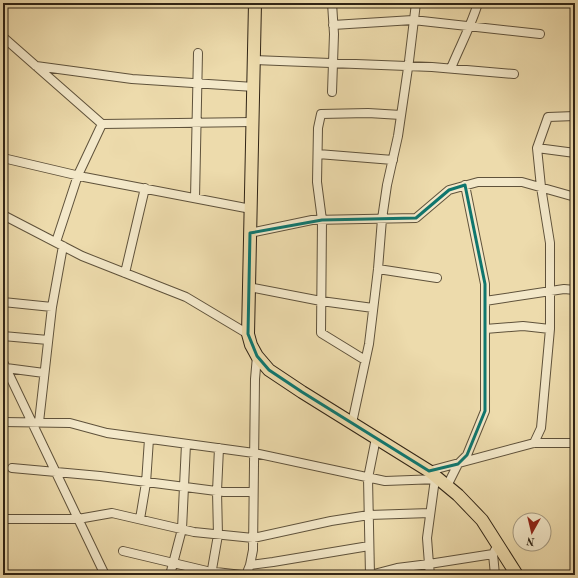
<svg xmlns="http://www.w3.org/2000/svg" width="578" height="578" viewBox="0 0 578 578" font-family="'Old Standard TT',serif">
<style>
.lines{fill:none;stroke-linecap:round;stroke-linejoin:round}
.minor-casing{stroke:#5f523b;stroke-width:10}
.highway-casing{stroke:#302415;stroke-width:14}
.minor{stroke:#f3e8c9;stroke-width:8}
.highway{stroke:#eddbac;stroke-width:12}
.marked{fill:none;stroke:#0f766e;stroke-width:3;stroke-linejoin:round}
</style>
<rect width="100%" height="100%" fill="#eddbac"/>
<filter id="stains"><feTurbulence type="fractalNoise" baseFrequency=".005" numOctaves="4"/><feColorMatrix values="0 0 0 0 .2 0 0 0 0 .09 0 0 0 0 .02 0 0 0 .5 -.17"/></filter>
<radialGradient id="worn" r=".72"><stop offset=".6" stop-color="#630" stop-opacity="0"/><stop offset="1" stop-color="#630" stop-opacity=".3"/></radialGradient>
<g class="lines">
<g class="minor-casing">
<path id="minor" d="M332,3l2,31 -2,58
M333,25l80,-5 127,14
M3,37l99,87 151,-2
M254,60l178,7 82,7
M36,66l96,13 122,8
M451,68c9,-22 20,-42 27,-65
M537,148l38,5
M318,154l75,6
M3,158l81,19 167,32
M195,198l3,-145
M3,215l79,41 104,41 62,37
M250,233l62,-13 104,-2 33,-28 29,-8h44l53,15
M56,242l22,-67 24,-51
M378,269l59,9
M125,273l20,-85
M249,287l72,14 52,7
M485,301l79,-12 11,1
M3,302l49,5
M485,329l38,-3 27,3
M3,336l45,4
M365,360l-44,-27 1,-113 -5,-38 1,-54 3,-14 47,-1 33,2
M3,362l102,213
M6,368l38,5
M3,422l67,1 37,10 147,20 131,28 53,-2
M39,422l13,-115 11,-61
M352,423l17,-79 9,-75 4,-50 5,-34 11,-49 11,-75 7,-58
M534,443l7,-15 9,-99v-86l-9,-56 -4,-39 11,-31 27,-1
M12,468l88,8 124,16h29
M429,471l105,-28h41
M447,486l11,-22 9,-9 18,-44v-127l-20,-99
M3,519h75l34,-6 82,19 59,6 78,-17 38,-6 61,-2
M140,519l6,-36 3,-44
M123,551l84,20 35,4
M250,565l23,-3 96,-16
M170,575l12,-46 4,-85
M211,575l7,-40 -1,-44 2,-43
M246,575l4,-10 3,-15 2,-171 2,-23
M370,575l27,-7 32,-4 -2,-26 8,-59
M370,575l-2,-97 8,-40
M430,575l-1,-11 64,-10
M495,575l-2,-21 2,-4"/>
</g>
<g class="highway-casing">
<path id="highway" d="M255,3l-7,331 3,11 6,11 12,14 33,22 127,79 29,24 24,25 35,55"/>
</g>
<use href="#minor" class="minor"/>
<use href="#highway" class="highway"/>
</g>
<path class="marked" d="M465,185l20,99v127l-18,44 -9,9 -29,7 -127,-79 -33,-22 -12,-14 -9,-22 2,-101 72,-13 94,-2 33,-28z"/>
<rect width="578" height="578" fill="none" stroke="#eddbac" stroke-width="16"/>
<rect x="4" y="4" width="570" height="570" fill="none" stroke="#302415" stroke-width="2"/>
<rect x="8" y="8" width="562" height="562" fill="none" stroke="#302415"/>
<g transform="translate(532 532) rotate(188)"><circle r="19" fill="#f3e8c9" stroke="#a59a81"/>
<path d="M0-3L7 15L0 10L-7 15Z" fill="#8f2418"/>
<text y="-6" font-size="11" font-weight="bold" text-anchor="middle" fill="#302415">N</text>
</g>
<rect width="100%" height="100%" filter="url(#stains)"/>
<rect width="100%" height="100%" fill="url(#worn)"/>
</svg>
